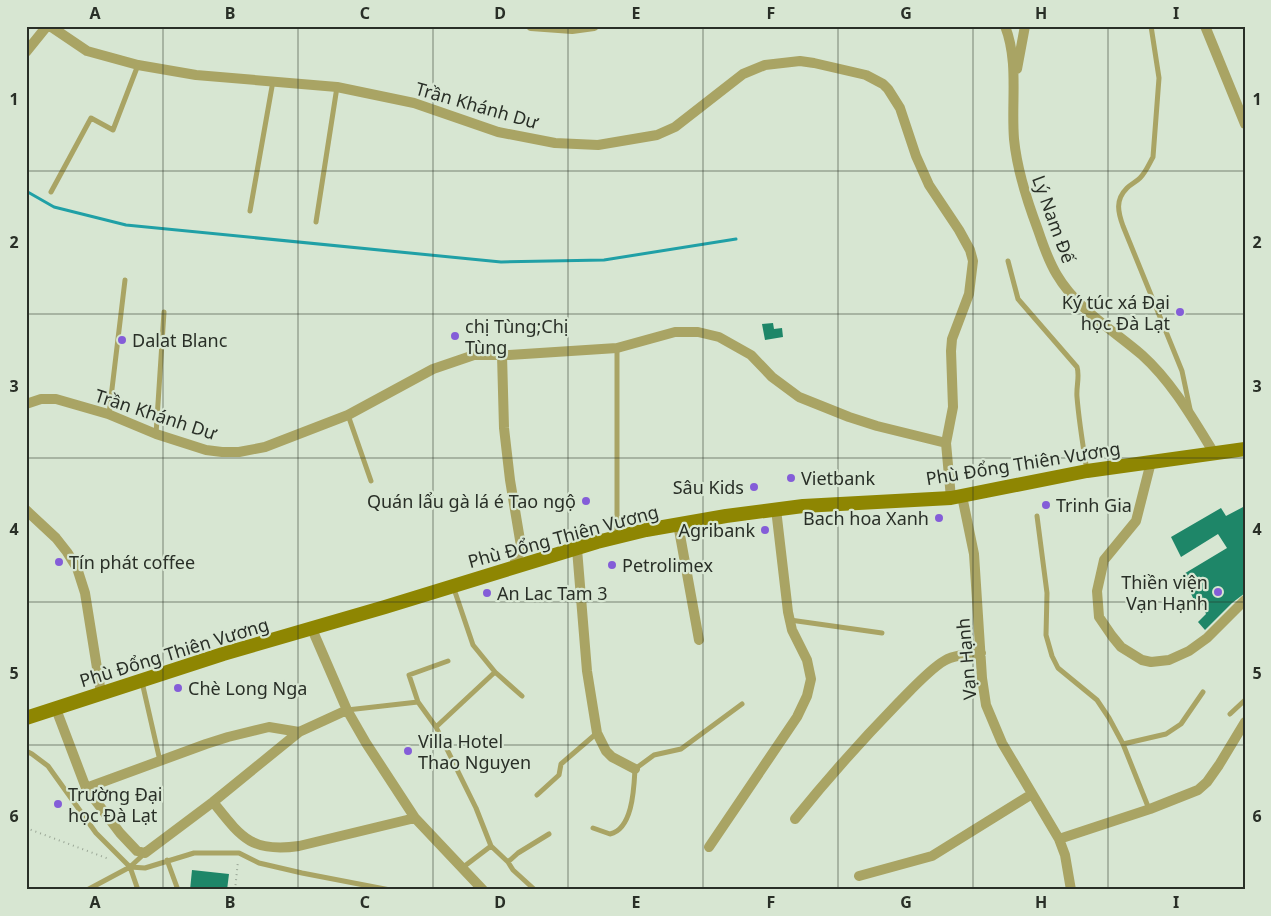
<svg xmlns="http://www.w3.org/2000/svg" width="1271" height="916" viewBox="0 0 1271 916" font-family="'Noto Sans',sans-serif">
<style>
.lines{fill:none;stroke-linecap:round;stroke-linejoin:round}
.stream{stroke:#20a0a6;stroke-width:3}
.building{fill:#1e8668}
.path{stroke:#9ba797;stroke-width:2;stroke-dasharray:1 4;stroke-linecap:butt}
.service{stroke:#a9a464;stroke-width:5}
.minor{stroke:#a9a464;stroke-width:10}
.secondary{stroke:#8e8602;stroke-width:14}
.grid{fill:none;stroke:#292f27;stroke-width:1;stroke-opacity:0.55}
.poi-dot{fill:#845dd8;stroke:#d7e6d2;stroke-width:2}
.labels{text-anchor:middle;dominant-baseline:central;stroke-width:4.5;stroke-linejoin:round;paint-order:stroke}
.street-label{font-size:18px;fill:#292f27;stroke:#d7e6d2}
.poi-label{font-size:18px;fill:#292f27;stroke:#d7e6d2;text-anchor:start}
.neatline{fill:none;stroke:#292f27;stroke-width:2}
.grid-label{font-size:16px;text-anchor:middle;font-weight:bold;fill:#292f27}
</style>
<rect width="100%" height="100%" fill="#d7e6d2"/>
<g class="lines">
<path class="stream" d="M26,191l28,16 72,18 375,37 103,-2 132,-21"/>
</g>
<path class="building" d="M773,323l1,6 8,-1 1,9 -18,3 -3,-16z
M1245,506v87l-13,10 -27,27 -7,-8 8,-8 -6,-15 -5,3 -13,-27 45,-27 -9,-14 -37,23 -10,-20 50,-29 5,8z
M192,870l37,4 -2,16h-37z"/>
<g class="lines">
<path class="path" d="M26,828l83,31
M235,890l3,-29"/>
<path class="service" d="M1151,26l8,52 -6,79c-4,7 -7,15 -13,21 -4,4 -9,6 -13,10 -12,12 -9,24 -4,38l59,145 8,38
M51,192l40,-74 22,12 25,-65
M250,211l23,-130
M316,222l21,-135
M1008,261l10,38 59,68c3,9 -1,20 0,30 2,25 6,49 10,74
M617,348v187
M109,414l16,-134
M348,415l23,66
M156,434l8,-122
M1037,516l10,77 -1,42 6,21 6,12 39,32 12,18 14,26 26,65
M453,586l20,59 22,27 27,24
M790,620l92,13
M142,682l18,79
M418,702l-9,-27 39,-14
M347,710l71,-8 18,25 40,81 15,38 17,16 5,8 22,20
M1230,714l15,-14
M436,727l59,-55
M1123,744l43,-10 15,-10 22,-32
M26,751l6,3 16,12 48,67 34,34 8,23
M537,795l22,-20 2,-11 36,-31
M593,828l17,6c23,-5 24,-47 25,-65l19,-14 27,-6 61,-45
M167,860l11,30
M508,862l10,-9 31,-19
M130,867l15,1 49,-15h45l20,10 43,10 88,17
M462,868l29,-22
M87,890l43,-23 15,-14"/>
<path class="minor" d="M50,26l37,25 51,14 58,10 141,12 77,16 84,29 57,11 43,2 59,-10 18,-8 68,-53 22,-9 35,-4 14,2 52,12 17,9 5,5 12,19 16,48 13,29 30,45 11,20 3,11 -4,33 -17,45 -1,12 2,56 -7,36 5,55
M531,26l41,3 22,-3
M1005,26c14,36 6,75 9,113 3,31 13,62 24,91 5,15 11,32 19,45 20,34 56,55 85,80 30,27 51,64 72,98
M1205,26l40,98
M26,52l21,-26
M1017,69l8,-43
M502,355l2,73 6,52 11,66 -2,8 -7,14
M26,404l15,-5h15l52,15 48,20 50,16 16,2h17l26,-5 83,-32 85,-46 41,-14h35l108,-7 58,-16h23l21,5 32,18 21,22 27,20 50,20 28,9 69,17
M1151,462l-15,59 -32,39 -7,31 2,26 13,19 9,11 21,13 9,2 18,-2 20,-9 18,-13 38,-38
M962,496l12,58 8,124 4,27 16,38 57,96 6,16 6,35
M26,510l30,28 11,14 10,16 8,25 16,100
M678,524l21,116
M577,549l10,122 10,62 9,18 6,6 23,12
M312,629l35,81 19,33 49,75 68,72
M56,709l30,79 34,45 17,18 8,2 68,-51 86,-70 48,-22
M86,788l120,-44 22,-7 41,-10 30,5
M213,802c28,35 38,51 86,44l116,-28
M795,819c33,-41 67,-79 104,-117 12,-12 31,-33 45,-41 10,-6 25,-7 37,-8
M1059,839l91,-30 48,-19 9,-8 12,-17 26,-43
M709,847l88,-130 10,-21 4,-17 -4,-19 -15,-30 -4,-18 -12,-103
M859,876l73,-20 100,-62"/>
<path class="secondary" d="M26,718l197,-64 162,-47 212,-65 49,-12 80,-14 77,-10 148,-8 136,-27 158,-22"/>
</g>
<path class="grid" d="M163,26v864M298,26v864M433,26v864M568,26v864M703,26v864M838,26v864M973,26v864M1108,26v864M26,171h1219M26,314h1219M26,458h1219M26,602h1219M26,745h1219"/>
<g class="poi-dot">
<circle cx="1180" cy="312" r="5"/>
<circle cx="455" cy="336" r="5"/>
<circle cx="122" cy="340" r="5"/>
<circle cx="791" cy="478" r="5"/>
<circle cx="754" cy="487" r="5"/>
<circle cx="586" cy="501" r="5"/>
<circle cx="1046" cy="505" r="5"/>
<circle cx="939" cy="518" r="5"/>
<circle cx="765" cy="530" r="5"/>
<circle cx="59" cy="562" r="5"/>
<circle cx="612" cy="565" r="5"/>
<circle cx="1218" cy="592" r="5"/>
<circle cx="487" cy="593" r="5"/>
<circle cx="178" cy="688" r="5"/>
<circle cx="408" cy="751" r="5"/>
<circle cx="58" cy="804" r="5"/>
</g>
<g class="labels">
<g class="street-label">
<text transform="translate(477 105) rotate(16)">Trần Khánh Dư</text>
<text transform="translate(1054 219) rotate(70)">Lý Nam Đế</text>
<text transform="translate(156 414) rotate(18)">Trần Khánh Dư</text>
<text transform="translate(1023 463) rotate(-9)">Phù Đổng Thiên Vương</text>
<text transform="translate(563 536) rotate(-15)">Phù Đổng Thiên Vương</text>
<text transform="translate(174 652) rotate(-17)">Phù Đổng Thiên Vương</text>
<text transform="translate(966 659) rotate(-95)">Vạn Hạnh</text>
</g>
<g class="poi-label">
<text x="1170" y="302" text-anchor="end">Ký túc xá Đại<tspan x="1170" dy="21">học Đà Lạt</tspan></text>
<text x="465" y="326">chị Tùng;Chị<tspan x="465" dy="21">Tùng</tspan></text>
<text x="132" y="340">Dalat Blanc</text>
<text x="801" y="478">Vietbank</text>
<text x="744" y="487" text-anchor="end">Sâu Kids</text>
<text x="576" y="501" text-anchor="end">Quán lẩu gà lá é Tao ngộ</text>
<text x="1056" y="505">Trinh Gia</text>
<text x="929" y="518" text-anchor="end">Bach hoa Xanh</text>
<text x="755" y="530" text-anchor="end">Agribank</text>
<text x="69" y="562">Tín phát coffee</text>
<text x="622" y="565">Petrolimex</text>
<text x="1208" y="582" text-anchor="end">Thiền viện<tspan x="1208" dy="21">Vạn Hạnh</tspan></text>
<text x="497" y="593">An Lac Tam 3</text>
<text x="188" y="688">Chè Long Nga</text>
<text x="418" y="741">Villa Hotel<tspan x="418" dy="21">Thao Nguyen</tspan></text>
<text x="68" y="794">Trường Đại<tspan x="68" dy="21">học Đà Lạt</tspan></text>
</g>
</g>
<rect width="1271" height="916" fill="none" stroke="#d7e6d2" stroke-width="55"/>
<rect x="28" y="28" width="1216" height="860" class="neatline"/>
<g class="grid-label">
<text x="95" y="19">A</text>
<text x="230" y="19">B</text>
<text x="365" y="19">C</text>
<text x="500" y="19">D</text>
<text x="636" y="19">E</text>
<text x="771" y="19">F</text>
<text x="906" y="19">G</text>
<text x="1041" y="19">H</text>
<text x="1176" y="19">I</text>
<text x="14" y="105">1</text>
<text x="1257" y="105">1</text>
<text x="14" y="248">2</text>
<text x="1257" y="248">2</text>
<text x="14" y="392">3</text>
<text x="1257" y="392">3</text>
<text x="14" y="535">4</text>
<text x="1257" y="535">4</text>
<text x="14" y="679">5</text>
<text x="1257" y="679">5</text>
<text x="14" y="822">6</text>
<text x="1257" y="822">6</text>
<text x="95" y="908">A</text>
<text x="230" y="908">B</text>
<text x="365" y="908">C</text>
<text x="500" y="908">D</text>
<text x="636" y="908">E</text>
<text x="771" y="908">F</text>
<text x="906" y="908">G</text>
<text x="1041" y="908">H</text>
<text x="1176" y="908">I</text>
</g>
</svg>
